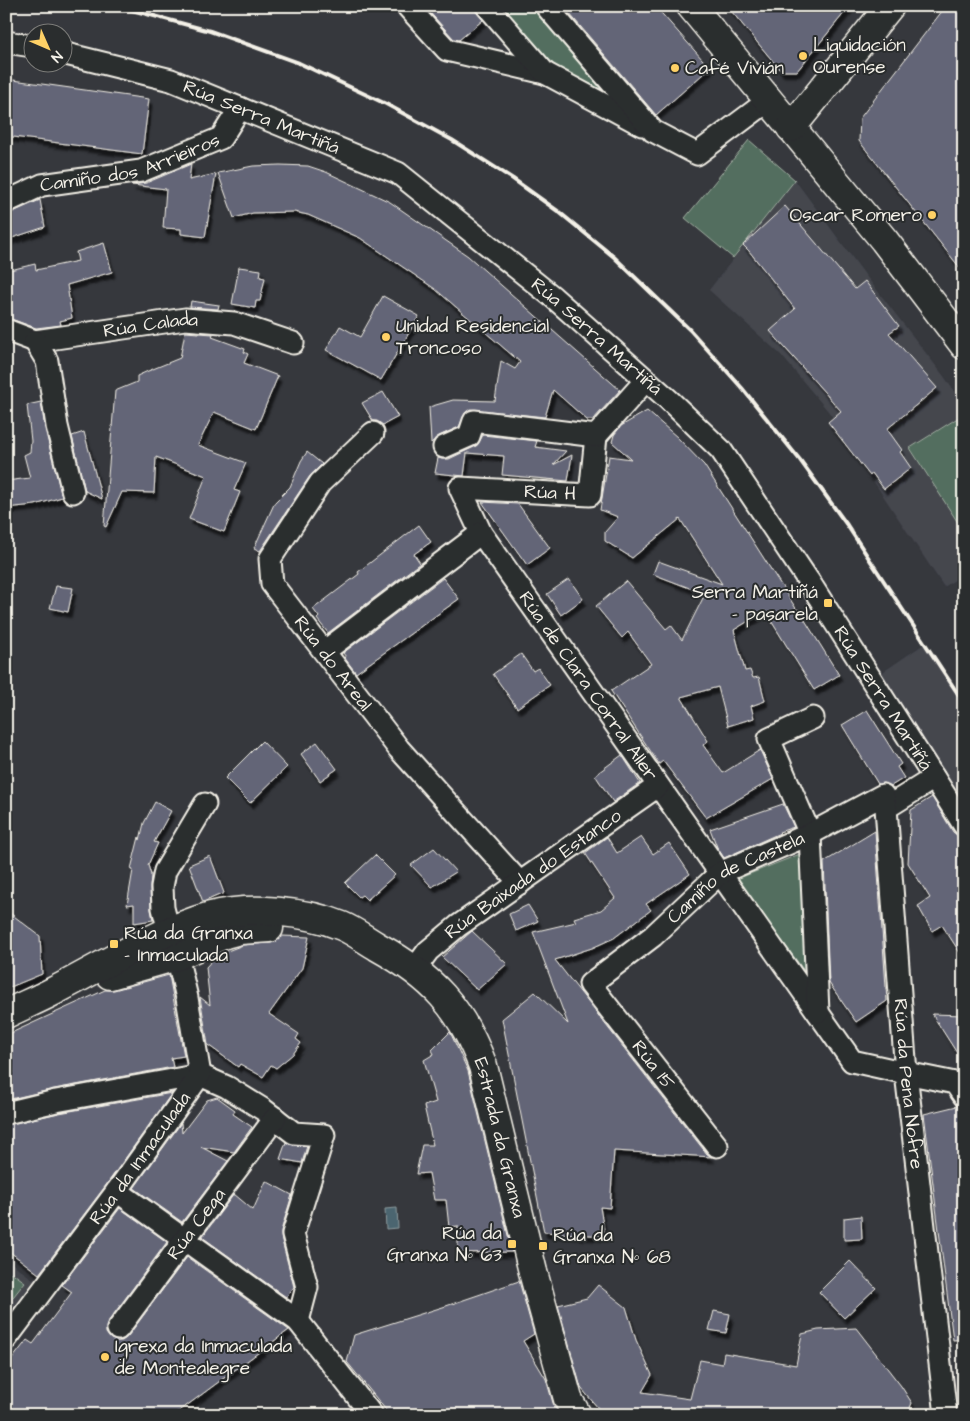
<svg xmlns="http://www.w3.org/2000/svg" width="970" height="1421" viewBox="0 0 970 1421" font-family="'Architects Daughter',sans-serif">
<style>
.built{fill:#44464e}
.green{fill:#526e5e;stroke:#a3b0a3}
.water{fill:#4c6570;stroke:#8f9da0}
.building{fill:#646577;stroke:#f4f1e8;filter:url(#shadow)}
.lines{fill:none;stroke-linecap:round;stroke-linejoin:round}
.street-casing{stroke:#f4f1e8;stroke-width:25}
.secondary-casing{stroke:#f4f1e8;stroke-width:31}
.street{stroke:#2a2d2e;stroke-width:21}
.secondary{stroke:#2a2d2e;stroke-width:28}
.rail{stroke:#f4f1e8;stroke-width:4}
.poi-dot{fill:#ffd166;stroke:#2a2d2e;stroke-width:2}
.labels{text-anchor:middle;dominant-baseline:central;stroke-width:4;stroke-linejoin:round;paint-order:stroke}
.poi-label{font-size:19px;fill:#f4f1e8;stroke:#2a2d2e;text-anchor:start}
.street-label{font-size:19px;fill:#f4f1e8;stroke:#2a2d2e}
</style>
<defs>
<filter id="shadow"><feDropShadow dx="3" dy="5.5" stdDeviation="1" flood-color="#0009"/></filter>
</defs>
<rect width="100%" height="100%" fill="#36383d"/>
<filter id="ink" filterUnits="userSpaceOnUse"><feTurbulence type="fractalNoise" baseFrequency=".02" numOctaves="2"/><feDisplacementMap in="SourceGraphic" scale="10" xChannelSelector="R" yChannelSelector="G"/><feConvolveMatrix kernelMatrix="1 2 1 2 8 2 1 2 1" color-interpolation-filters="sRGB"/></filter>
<g filter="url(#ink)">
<path class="built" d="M795,180l71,96 77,99 21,30v9l-54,34 54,84v42l-20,13 -74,-111 -42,-54 5,-4 -5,-7 -47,-56 -72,-65z
M924,644l4,1 36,55v114l-87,-138z
M6,1259l28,21 -27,35 -1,-1z"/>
<path class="green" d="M496,6h38l85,99 -68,-37z
M749,140l46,40 -62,78 -48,-40z
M964,414v118l-54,-84z
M800,854l8,122 -71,-97z
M11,1272l14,10 -19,24v-28z"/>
<path class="water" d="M397,1208l1,20 -12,1 -1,-20z"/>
<path class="building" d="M424,6h47l12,14 -24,20 -5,-1z
M563,6h92l55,62 -54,47z
M727,6h123l-53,65h-16z
M946,6h18v267l-105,-132 1,-23z
M6,79l143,20 -7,55 -136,-18z
M191,164l-2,16 27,-6 -11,63 -24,-3v-5l-18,-1 3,-39 -34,-4 14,-2z
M280,165l28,1 18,6 64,30 78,54 152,134 -27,30h-6l-34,-30 -8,27 -75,-8 -5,4 -6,14 -20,9 -8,7 -2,-36 24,-7 42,1 6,-40 14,8 5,-7 -85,-73 -75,-51 -52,-23 -14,-3 -41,1 -19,5 -16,-45 35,-7z
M40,200l5,27 -39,13v-25z
M785,206l70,83 10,-8 34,45 -10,7 48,55 -50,41 15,21 -2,2 11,16 -27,21 -12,-16 -2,3 -42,-54 13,-11 -71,-80 25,-22 -46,-58 -6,-6z
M104,243l8,29 -45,13 5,33 -12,3 1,4 -25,3 -25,-9 -5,-23v-25l29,-7 1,6 42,-9 -2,-9z
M239,267l22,3 -1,7 5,1 -5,23h-4l-1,7 -23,-4z
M383,296l36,20 -38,64 -55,-30 14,-24 20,11z
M191,301l28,4 -1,4 -28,-2z
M185,332l28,2 -1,3 33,12 -1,3 4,2 -4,9 34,13 -22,53 -42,-17 -16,33 48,18 -12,27 6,2 -16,40 -35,-13 17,-43 -50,-19 -2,36 -32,-1 -16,35 -2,-1 11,-135 22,-9v-6l11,-5 32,-13z
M383,392l15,25 -15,8 -6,-4h-4l-11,-18z
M41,402l4,27 17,68 -27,8 -29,3v-27l24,-3 -6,-23 6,-3 1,-11 -4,-36z
M647,411l30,26 27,28 93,145 1,-1 41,66 -25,15 -49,-79 -31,19 11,41 5,-1 3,8 6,-1 6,24 -14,5 3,12 -26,8 -10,-39 -37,10 27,44 -5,4 20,28 37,-23 13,29 -67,39 -43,-57 -4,3 -48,-73 40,-27 -23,-32 -6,6 -26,-32 30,-25 40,48 5,-4 11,15 23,-46 -52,-20 5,-13 64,23 -42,-65 -48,39 -27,-17v-9l13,-15 -18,-7 9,-54 22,3 -19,-17 2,-7 7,-9z
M84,432l18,67 -17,-8 -13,-55z
M483,435l54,6 -2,6 31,4 -13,14 19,-10 -4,26 -66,-6 2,-19 -37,-3 -3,23 -29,-3 3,-15 5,1h6l25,-12 4,-3z
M307,452l15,12 -12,12 -50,75 -6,-3 21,-46 15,-15 11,-26z
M482,502l36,2 32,44 -23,17z
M419,525l12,17 -17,12 6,9 -92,70 -11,-14 2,-2 -6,-8 46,-35 -1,-2z
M443,578l16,21 -103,74 -12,-16h2l-3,-4z
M569,579l14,20 -22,16 -14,-21z
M56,586l17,2 -5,24 -18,-4z
M521,654l12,17 5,-3 12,17 -33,23 -24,-34z
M867,710l34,54 -4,3 7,11 -13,8 -8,-3 -5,1 -36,-59z
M262,741l25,26 -37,36 -25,-25z
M317,742l20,27 -17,12 -19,-27z
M622,755l18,28 -27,19 -18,-27z
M932,797l21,35 5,4 6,1v122l-22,-34 -10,6 -14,-25 12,-8 -22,-35 3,-53z
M155,802l16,9 -17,31 4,1 -10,22 3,10 -1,13 1,21 2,11 -19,3v-19l-7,1 6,-35 -2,-1 8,-32 1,3 4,-17z
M783,804l11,23 -15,5 1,1 -56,25 -7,-11 -7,-18z
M875,831l12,170 -31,21 -27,-39 -5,-121z
M607,837l10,16 24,-16 12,17 16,-11 21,31 -44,30 5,6 -37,28 -22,10 -37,12 152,194 5,3 -98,-6 -4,57 -10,-1 5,29 -61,-4 -42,-213 33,-27 33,32 -35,-92 43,-10 -2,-4 27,-8 14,-12 -30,-45z
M434,848l22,24 -24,15 -21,-22z
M375,855l20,20 -28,25 -5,-5 -3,2 -14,-14z
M210,856l14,37 -21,9 -14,-37z
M528,905l10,16 -22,10 -7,-17z
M6,910l34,26 2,38 -34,14z
M472,931l35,33 -30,26 -35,-33z
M282,936l27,1 -7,31 -33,46 30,20 -3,5 5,4 -8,11 -17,14 -5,-3 -8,12 -23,-13 -2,3 -30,-22 -8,-48 10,8 -4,-38 11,-12 26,-10 28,-2 6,-2z
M169,975l15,81 -13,2 2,9 -119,22 -48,11v-41l7,14 -2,-40 94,-43h9z
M932,1014l32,1v49z
M450,1032l18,39 44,181 -54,1v-27l-9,1 -3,-27h-12l-5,-27 -13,1 6,-29h11l-9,-39 12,-4 -12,-42 10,-6 -2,-4z
M172,1093l-65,91 -68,90 -33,-25v-124l53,-12z
M217,1097l18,13 -2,4 19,13 -18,25 -33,-5 27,14 -46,61 -48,-34 47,-65 1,10 25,-33z
M957,1106l7,2v231l-11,1 -29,-226z
M286,1142l7,3 14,1 -5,17 -22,-4z
M266,1181l26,14 -11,36v6l13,50 -8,10 -84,-60 32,-43 19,16z
M120,1208l47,34 -59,80 -2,5v6l5,6 5,2h6l6,-5 59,-79 102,73 -115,85h-168v-48l21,-27 6,4 39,-52 -10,-7z
M861,1216l1,23 -18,1v-22z
M850,1261l26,27 -32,30 -25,-26z
M519,1281l15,53 -11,7 23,38 7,24 6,12h-169l-43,-53 7,-27 92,-29z
M598,1285l28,22 10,33 16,35 -10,17 48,7 10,-39 22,4 2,-11 72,12 6,-31 16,-4 38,-2 45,58 11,17 -5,12h-303l-23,-27 -23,-83 29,-7z
M714,1311l16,3 -4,19 -17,-3z"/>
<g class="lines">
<g class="street-casing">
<g id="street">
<path d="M407,6l40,44 98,23"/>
<path d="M487,6l58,67 97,52"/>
<path d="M546,6l107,125 44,23 71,-53"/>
<path d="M6,42l26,4"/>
<path id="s1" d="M62,53l109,27 227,93 155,124 116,103 52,50 87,130 156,245"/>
<path id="s2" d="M6,202l36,-17 99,-14 80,-33 19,-30"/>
<path id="s3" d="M6,330l29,11 150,-22 49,4 59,20"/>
<path d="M35,341l12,20 10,65 16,66"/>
<path id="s4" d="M373,433l-53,50 -50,76 2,25 127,165 121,134"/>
<path id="s5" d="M596,436l-6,59 -130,-7 21,45 371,528 54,12 49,10 9,13"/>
<path d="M444,447l25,-11 5,-15 122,15 50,-56"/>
<path d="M325,651l156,-118"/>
<path d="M813,718l-44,21 41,95 8,178"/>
<path d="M886,808l48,-30"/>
<path d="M169,931l-6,-23 -1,-21 3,-16 40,-67"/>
<path id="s6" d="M414,970l14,-19 30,-25 200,-140"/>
<path d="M6,1113l50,-12 144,-26 27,12 37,23 30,23 30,2 -31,99 14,53 -9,34"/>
<path id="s7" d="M717,1146l-127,-162 63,-48 67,-63 90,-39 73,-39 3,13 20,265 40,342"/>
<path d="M117,1191l181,130 74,94"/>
<path id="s8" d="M118,1329l157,-211"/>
<path id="s9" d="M6,1339l111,-148 83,-116 -13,-77 -10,-42"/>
</g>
</g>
<g class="secondary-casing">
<g id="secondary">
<path d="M691,6l193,234 80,105"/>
<path d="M791,128l99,-122"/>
<path d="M110,975l67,-19 48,-22 15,-4 29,-2"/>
<path id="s10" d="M6,1014c16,-8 33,-15 48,-23 51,-26 101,-59 157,-75 38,-10 95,-5 131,10 12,5 24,14 36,21 54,30 83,60 105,119l50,206 35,127 9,16"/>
</g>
</g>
<use href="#street" class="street"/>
<use href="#secondary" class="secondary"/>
<path class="rail" d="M117,6l93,25 89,32 87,41 66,36 61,39 46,33 55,45 76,73 52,58 58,72 47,65 117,178"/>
</g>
</g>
<g class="poi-dot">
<circle cx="803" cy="56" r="5"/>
<circle cx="675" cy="68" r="5"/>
<circle cx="932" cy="215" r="5"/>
<circle cx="386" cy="337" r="5"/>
<rect x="823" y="598" width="10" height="10" rx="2.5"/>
<rect x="109" y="939" width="10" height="10" rx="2.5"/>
<rect x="507" y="1239" width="10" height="10" rx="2.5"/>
<rect x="538" y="1241" width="10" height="10" rx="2.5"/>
<circle cx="105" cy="1357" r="5"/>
</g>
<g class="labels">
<g class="poi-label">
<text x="813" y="45">Liquidación<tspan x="813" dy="22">Ourense</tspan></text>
<text x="685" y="68">Café Vivián</text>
<text x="922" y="215" text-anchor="end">Oscar Romero</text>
<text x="396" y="326">Unidad Residencial<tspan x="396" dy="22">Troncoso</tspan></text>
<text x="818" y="592" text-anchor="end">Serra Martiñá<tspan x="818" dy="22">- pasarela</tspan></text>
<text x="124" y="933">Rúa da Granxa<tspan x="124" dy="22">- Inmaculada</tspan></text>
<text x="502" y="1233" text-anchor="end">Rúa da<tspan x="502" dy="22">Granxa Nº 63</tspan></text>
<text x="553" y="1235">Rúa da<tspan x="553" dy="22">Granxa Nº 68</tspan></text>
<text x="115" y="1346">Igrexa da Inmaculada<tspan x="115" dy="22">de Montealegre</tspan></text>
</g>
<g class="street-label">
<text stroke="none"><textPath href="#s1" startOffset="210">Rúa Serra Martiñá</textPath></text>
<text stroke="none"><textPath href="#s2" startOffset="131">Camiño dos Arrieiros</textPath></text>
<text stroke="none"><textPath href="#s3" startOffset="148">Rúa Calada</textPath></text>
<text stroke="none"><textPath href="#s1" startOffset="615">Rúa Serra Martiñá</textPath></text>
<text transform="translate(550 493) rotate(3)">Rúa H</text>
<text stroke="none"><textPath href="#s4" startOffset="289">Rúa do Areal</textPath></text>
<text stroke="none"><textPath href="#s5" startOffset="426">Rúa de Clara Corral Aller</textPath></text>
<text stroke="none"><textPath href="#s1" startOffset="1080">Rúa Serra Martiñá</textPath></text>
<text stroke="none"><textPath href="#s6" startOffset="154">Rúa Baixada do Estanco</textPath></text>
<text stroke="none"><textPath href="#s7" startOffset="388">Camiño de Castela</textPath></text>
<text transform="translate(653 1065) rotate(52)">Rúa 15</text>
<text stroke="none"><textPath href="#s7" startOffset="848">Rúa da Pena Nofre</textPath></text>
<text stroke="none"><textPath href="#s10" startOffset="639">Estrada da Granxa</textPath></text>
<text stroke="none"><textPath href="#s9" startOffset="225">Rúa da Inmaculada</textPath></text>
<text stroke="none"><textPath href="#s8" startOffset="131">Rúa Cega</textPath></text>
</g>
</g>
<rect width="970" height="1421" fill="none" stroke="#2a2d2e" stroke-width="25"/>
<rect x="12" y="12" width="945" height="1396" fill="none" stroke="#f4f1e8" stroke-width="2" filter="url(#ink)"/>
<g transform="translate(48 48) rotate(135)"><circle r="24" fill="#2a2d2e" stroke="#7b7b78"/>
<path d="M0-4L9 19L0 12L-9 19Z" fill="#ffd166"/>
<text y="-8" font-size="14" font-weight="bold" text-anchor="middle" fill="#f4f1e8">N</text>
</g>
</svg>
